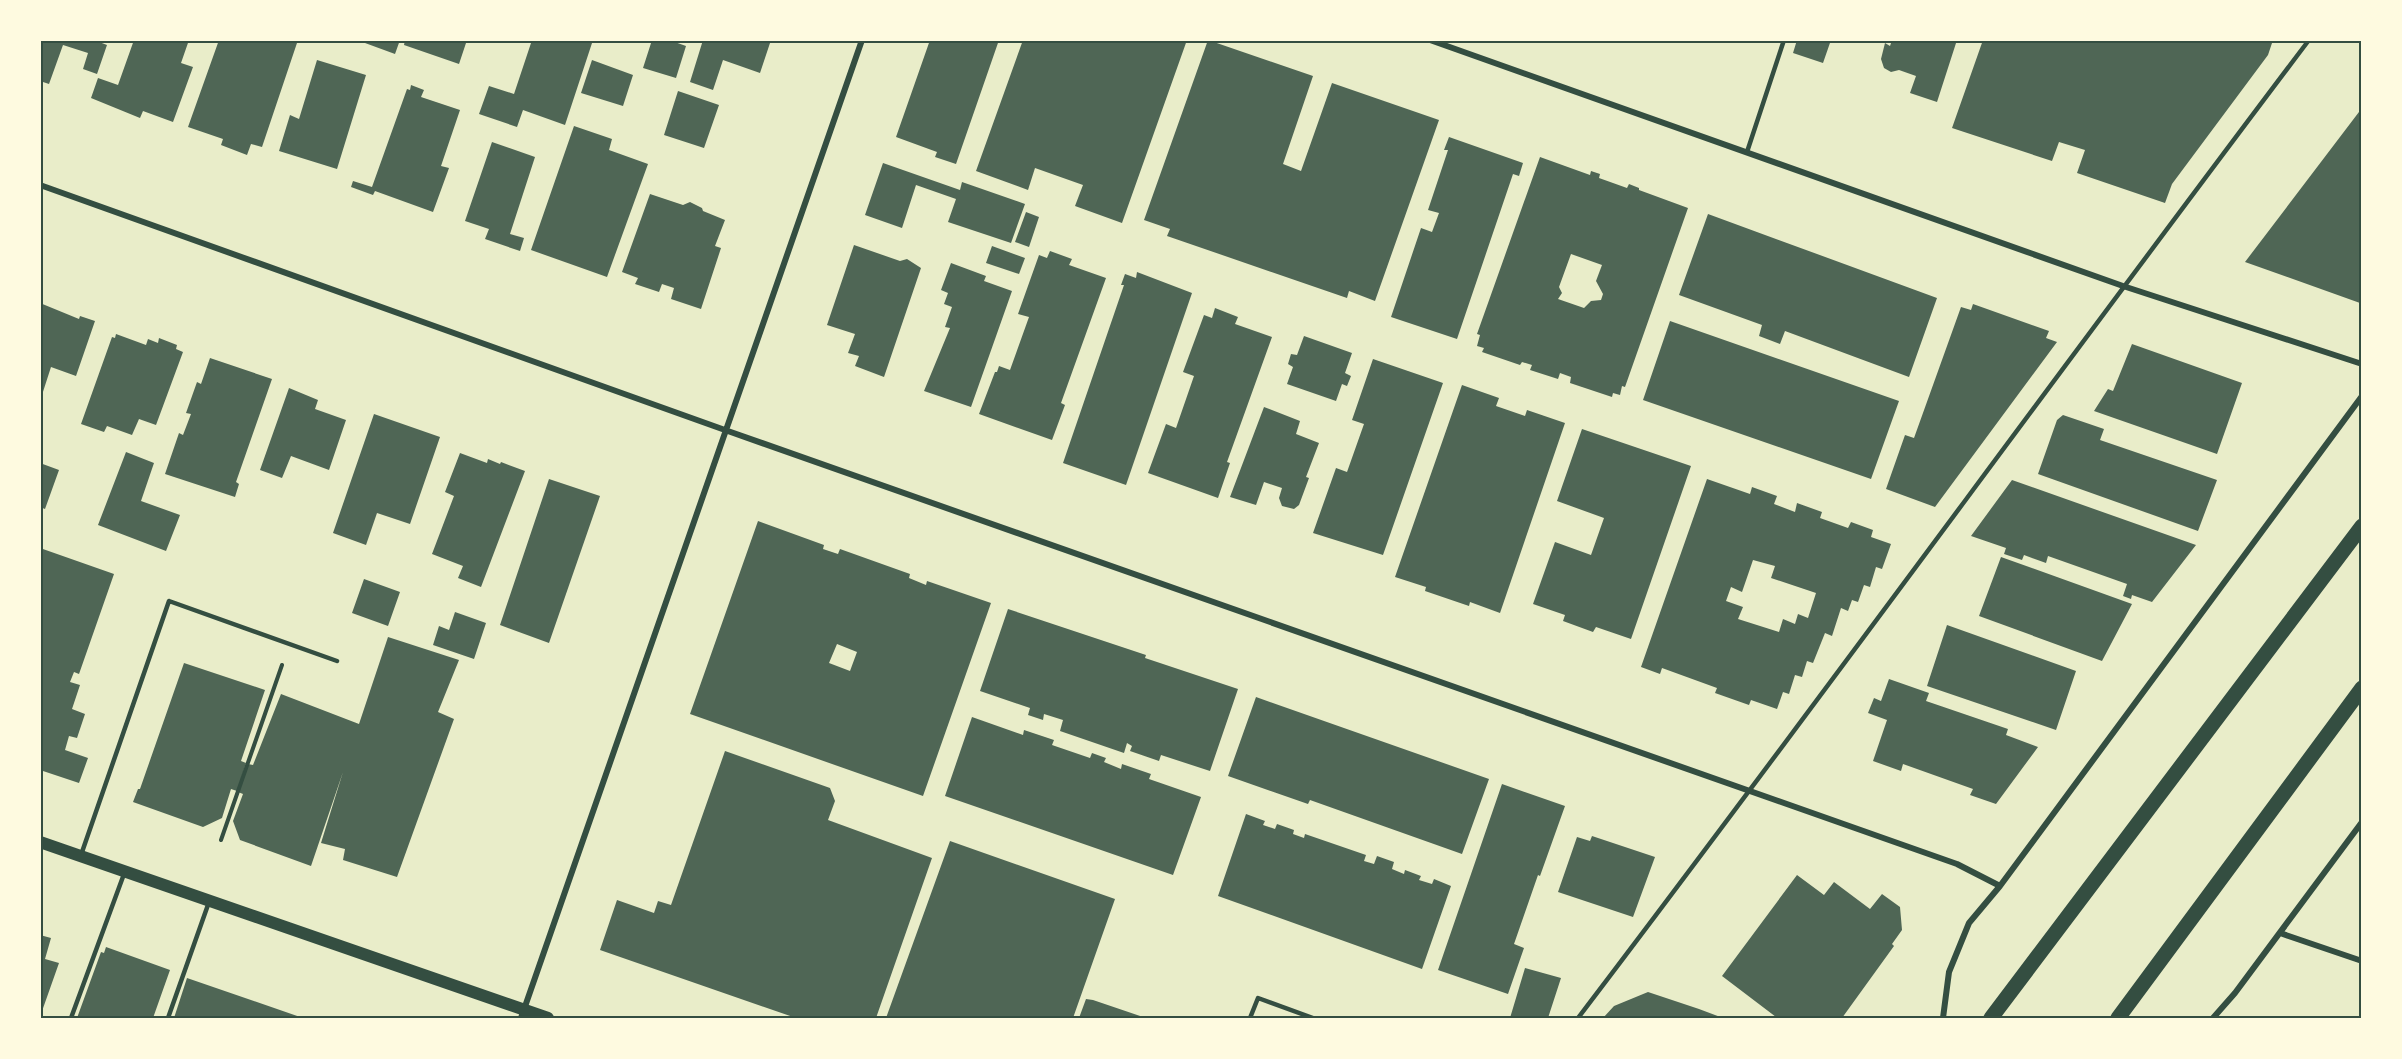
<svg xmlns="http://www.w3.org/2000/svg" width="2402" height="1059" viewBox="0 0 2402 1059" font-family="'PT Sans',sans-serif">
<style>
.building{fill:#4f6655;fill-rule:evenodd}
.lines{fill:none;stroke-linecap:round;stroke-linejoin:round}
.path{stroke:#344e41;stroke-width:4}
.service{stroke:#344e41;stroke-width:4.5}
.minor{stroke:#344e41;stroke-width:6}
.secondary{stroke:#344e41;stroke-width:12}
.primary{stroke:#344e41;stroke-width:15}
.neatline{fill:none;stroke:#344e41;stroke-width:2}
</style>
<rect width="100%" height="100%" fill="#e9edc9"/>
<path class="building" d="M40,40h54l13,5 -10,29 -14,-5 5,-16 -25,-8 -14,39 -9,-3z
M134,40h55l-8,23 12,4 -20,55 -30,-11 -3,7 -49,-20 7,-20 20,7z
M219,40h79l-36,107 -11,-3 -4,11 -26,-10 2,-6 -35,-12z
M366,40h34l-5,14 -30,-11z
M405,40h62l-8,24 -55,-19z
M532,40h61l-28,85 -42,-15 -6,17 -38,-13 10,-28 25,8z
M652,40h17l17,6 -10,32 -33,-10z
M703,40h68l-11,33 -37,-13 -10,30 -23,-8z
M930,40h69l-43,124 -21,-7 2,-5 -41,-15z
M1023,40h164l-65,183 -47,-17 8,-21 -48,-17 -7,22 -52,-19z
M1208,40l105,36 -30,88 18,7 31,-88 107,37 -64,181 -26,-10 -2,7 -180,-62 3,-7 -26,-9z
M1797,40h34l-8,23 -30,-10z
M1892,40h65l-20,62 -27,-9 6,-17 -17,-6 -8,2 -7,-4 -3,-9 4,-16 5,3z
M1983,40h290l-5,15 -96,129 -7,19 -88,-30 8,-23 -26,-8 -7,19 -100,-33z
M317,60l49,15 -29,94 -58,-18 11,-36 9,4z
M592,60l41,15 -10,31 -42,-13z
M411,85l13,5 -3,7 39,13 -19,56 8,2 -16,44 -58,-21 -2,4 -22,-8 2,-6 19,6 35,-98 3,1z
M678,91l41,14 -15,43 -40,-13z
M2362,108v194l-2,1 -115,-41z
M574,126l38,13 -3,11 39,14 -41,113 -76,-27z
M1449,137l74,26 -4,13 -6,-2 -56,165 -66,-22 30,-89 11,4 7,-19 -11,-3 20,-60h-4z
M492,142l43,15 -25,77 14,4 -4,13 -35,-12 4,-10 -24,-8z
M1540,157l50,18 1,-4 9,3 -1,4 28,10 2,-4 10,4v2l49,18 -63,179 -3,-1 -2,9 -7,-2 -1,4 -42,-14 1,-6 -11,-4 -2,6 -28,-9 2,-5 -10,-3 -2,3 -38,-13 2,-4 -7,-2 3,-11 -3,-1zM1571,254l31,11 -6,16 7,13 -2,6 -10,1 -7,7 -26,-9 4,-6 -3,-6z
M883,163l77,27 2,-8 63,22 -14,39 -63,-21 8,-23 -40,-14 -14,43 -37,-13z
M650,194l33,11 7,-3 12,6 1,3 22,9 -10,26 6,2 -20,61 -30,-10 3,-11 -12,-4 -3,8 -24,-8 3,-6 -16,-6z
M1026,212l13,5 -10,30 -14,-5z
M1708,214l229,84 -28,79 -124,-46 -5,13 -21,-8 3,-11 -83,-30z
M854,245l46,16 7,-2 14,9 -37,109 -29,-11 4,-10 -11,-3 7,-19 -28,-9z
M992,246l33,12 -6,16 -33,-11z
M1050,251l22,8 -3,6 37,13 -45,125 4,2 -13,35 -73,-26 16,-42h2l2,-6 11,4 19,-53 -11,-3 21,-59 8,3z
M951,263l35,13 -2,5 28,10 -41,116 -47,-16 26,-63 -5,-1 7,-20 -8,-3 4,-11 -7,-3z
M1137,272l55,21 -66,192 -63,-22 61,-178h-3l4,-11 11,4z
M40,303l39,16 1,-3 15,5 -19,55 -25,-9 -10,31z
M1973,304l76,27 -3,7 11,4 -122,165 -49,-18 19,-54 9,3 47,-131 10,3z
M1215,308l23,9 -3,7 37,13 -45,125 3,1 -12,35 -70,-25 18,-49 10,4 18,-52 -11,-4 21,-57 8,3z
M1670,321l229,80 -28,78 -228,-79z
M116,334l30,11 2,-6 10,4 1,-5 18,7 -1,4 7,3 -27,73 -17,-6 -7,16 -25,-9 -3,6 -23,-8 31,-87 3,1z
M1304,336l48,17 -7,20 6,3 -4,10 -5,-2 -6,17 -49,-17 6,-17 -5,-3 3,-10 6,1z
M2132,344l110,39 -25,71 -123,-43 14,-22 5,2z
M210,358l62,21 -36,103 3,2 -4,13 -70,-23 14,-41 4,2 8,-21 -5,-1 11,-31 4,2z
M1373,359l70,24 -60,172 -70,-22 23,-65 11,4 17,-48 -12,-4z
M1462,385l37,13 -3,8 29,10 2,-6 38,13 -65,190 -30,-11 -1,4 -44,-15 1,-4 -31,-10z
M289,388l29,12 -3,9 31,11 -17,50 -38,-14 -9,22 -22,-8z
M1264,407l36,14 -4,13 23,9 -13,34 3,1 -10,27 -5,4 -12,-3 -3,-8 3,-10 -18,-6 -8,23 -26,-8z
M374,414l66,23 -30,87 -33,-11 -11,32 -33,-12z
M2063,415l41,14 -4,11 117,40 -19,51 -160,-57 19,-54z
M1582,429l109,37 -60,173 -35,-12 -3,5 -30,-11 2,-6 -32,-11 22,-62 36,13 13,-37 -47,-17z
M126,452l28,11 -13,38 39,14 -14,36 -68,-26z
M460,453l27,10 1,-4 12,5 1,-2 24,9 -44,116 -23,-9 5,-12 -31,-12 22,-58 -9,-4z
M40,463l19,7 -14,39 -5,-2z
M549,479l51,17 -51,147 -49,-18z
M1707,479l43,15 2,-7 25,9 -3,8 21,8 2,-9 25,9 -2,6 28,10 3,-6 22,8 -2,7 20,7 -9,25 -6,-2 -6,20 -6,-2 -6,17 -6,-2 -4,11 -7,-3 -9,28 -7,-3 -12,30 -6,-2 -5,16 -7,-2 -6,19 -6,-2 -6,17 -26,-9 -2,5 -34,-12 2,-5 -55,-20 -2,6 -19,-7zM1753,560l22,6 -4,12 45,15 -8,25 -10,-4 -3,10 -12,-5 -4,13 -41,-13 5,-12 -17,-6 5,-14 11,5z
M2012,480l184,65 -44,57 -20,-7 -1,4 -8,-3 4,-12 -79,-28 -2,7 -22,-8 -2,5 -18,-6 2,-6 -35,-12z
M758,521l66,24 -1,4 15,5 2,-5 70,25 -1,4 17,7 1,-4 64,22 -68,193 -233,-82zM837,644l20,8 -7,19 -21,-8z
M40,548l74,26 -35,100 -5,-2 -4,10 10,3 -8,24 13,5 -8,24 -8,-2 -4,14 23,8 -9,25 -39,-13z
M2001,557l131,47 -30,57 -123,-45z
M364,579l36,13 -12,34 -36,-13z
M1008,609l138,46 -1,3 93,31 -28,82 -49,-16 -2,6 -29,-10 2,-5 -5,-3 -3,10 -64,-22 3,-11 -19,-6 -1,6 -15,-5 2,-7 -50,-17z
M455,612l31,11 -12,36 -41,-14 6,-19 10,4z
M1947,625l129,46 -20,59 -129,-44z
M388,637l71,23 -21,52 16,7 -57,158 -54,-17 2,-11 -24,-6 22,-71 -32,94 -71,-26 -7,-19 10,-27 -5,-2 10,-28 5,1 28,-71 78,30z
M184,663l81,27 -24,71 5,2 -9,28 -6,-2 -9,29 -19,9 -70,-25 5,-13h2z
M1889,679l40,14 -3,8 82,28 -2,6 32,12 -42,57 -26,-9 3,-6 -70,-25 -2,7 -28,-10 14,-41 -19,-7 6,-15 7,3z
M1256,697l233,82 -27,75 -152,-54 -2,4 -80,-28z
M972,717l51,18 1,-5 30,10 -2,5 38,13 2,-5 14,5 -2,4 17,7 1,-5 29,10 -2,5 52,18 -28,78 -228,-79z
M725,751l105,37 5,13 -7,19 104,38 -56,160h-80l-196,-68 17,-50 37,13 4,-12 13,4z
M1502,784l63,22 -25,70 -2,-1 -24,69 10,4 -16,46 -70,-24z
M1246,814l19,7 -2,4 12,4 2,-5 17,6 -1,4 11,4 1,-4 61,21 -2,6 10,3 3,-8 17,6 -2,7 12,5 1,-4 16,6 -2,4 13,4 2,-5 17,7 -29,83 -204,-73z
M1592,836l63,21 -22,60 -75,-25 19,-55 13,4z
M950,841l165,58 -42,119h-187z
M1797,875l27,20 10,-13 36,27 12,-15 18,13 2,23 -10,14 2,2 -52,72h-67l1,-1 -54,-41z
M40,935l11,3 -6,21 14,4 -18,51z
M106,947l64,23 -17,48h-76l24,-66 3,1z
M1525,968l36,10 -13,40h-38z
M187,978l116,40h-129z
M1648,992l51,17 24,9h-120l11,-12z
M1086,999l7,1 53,18h-67z"/>
<g class="lines">
<path class="path" d="M221,840l61,-175"/>
<path class="service" d="M1747,152l37,-112
M81,855l88,-254 168,60
M71,1018l53,-144
M168,1018l41,-116
M1250,1018l8,-20 55,20
M1578,1018c246,-323 485,-653 731,-978"/>
<path class="minor" d="M1430,40l693,246 239,78
M40,185l685,245 1232,434 43,22
M2280,933l82,28
M521,1018l341,-978
M1943,1018l6,-46 20,-49 31,-37 362,-490
M2213,1018l22,-25 127,-171"/>
<path class="secondary" d="M40,842l508,176"/>
<path class="primary" d="M1991,1018l371,-492
M2118,1018l244,-330"/>
</g>
<rect width="2402" height="1059" fill="none" stroke="#fefae0" stroke-width="84"/>
<rect x="42" y="42" width="2318" height="975" class="neatline"/>
</svg>
